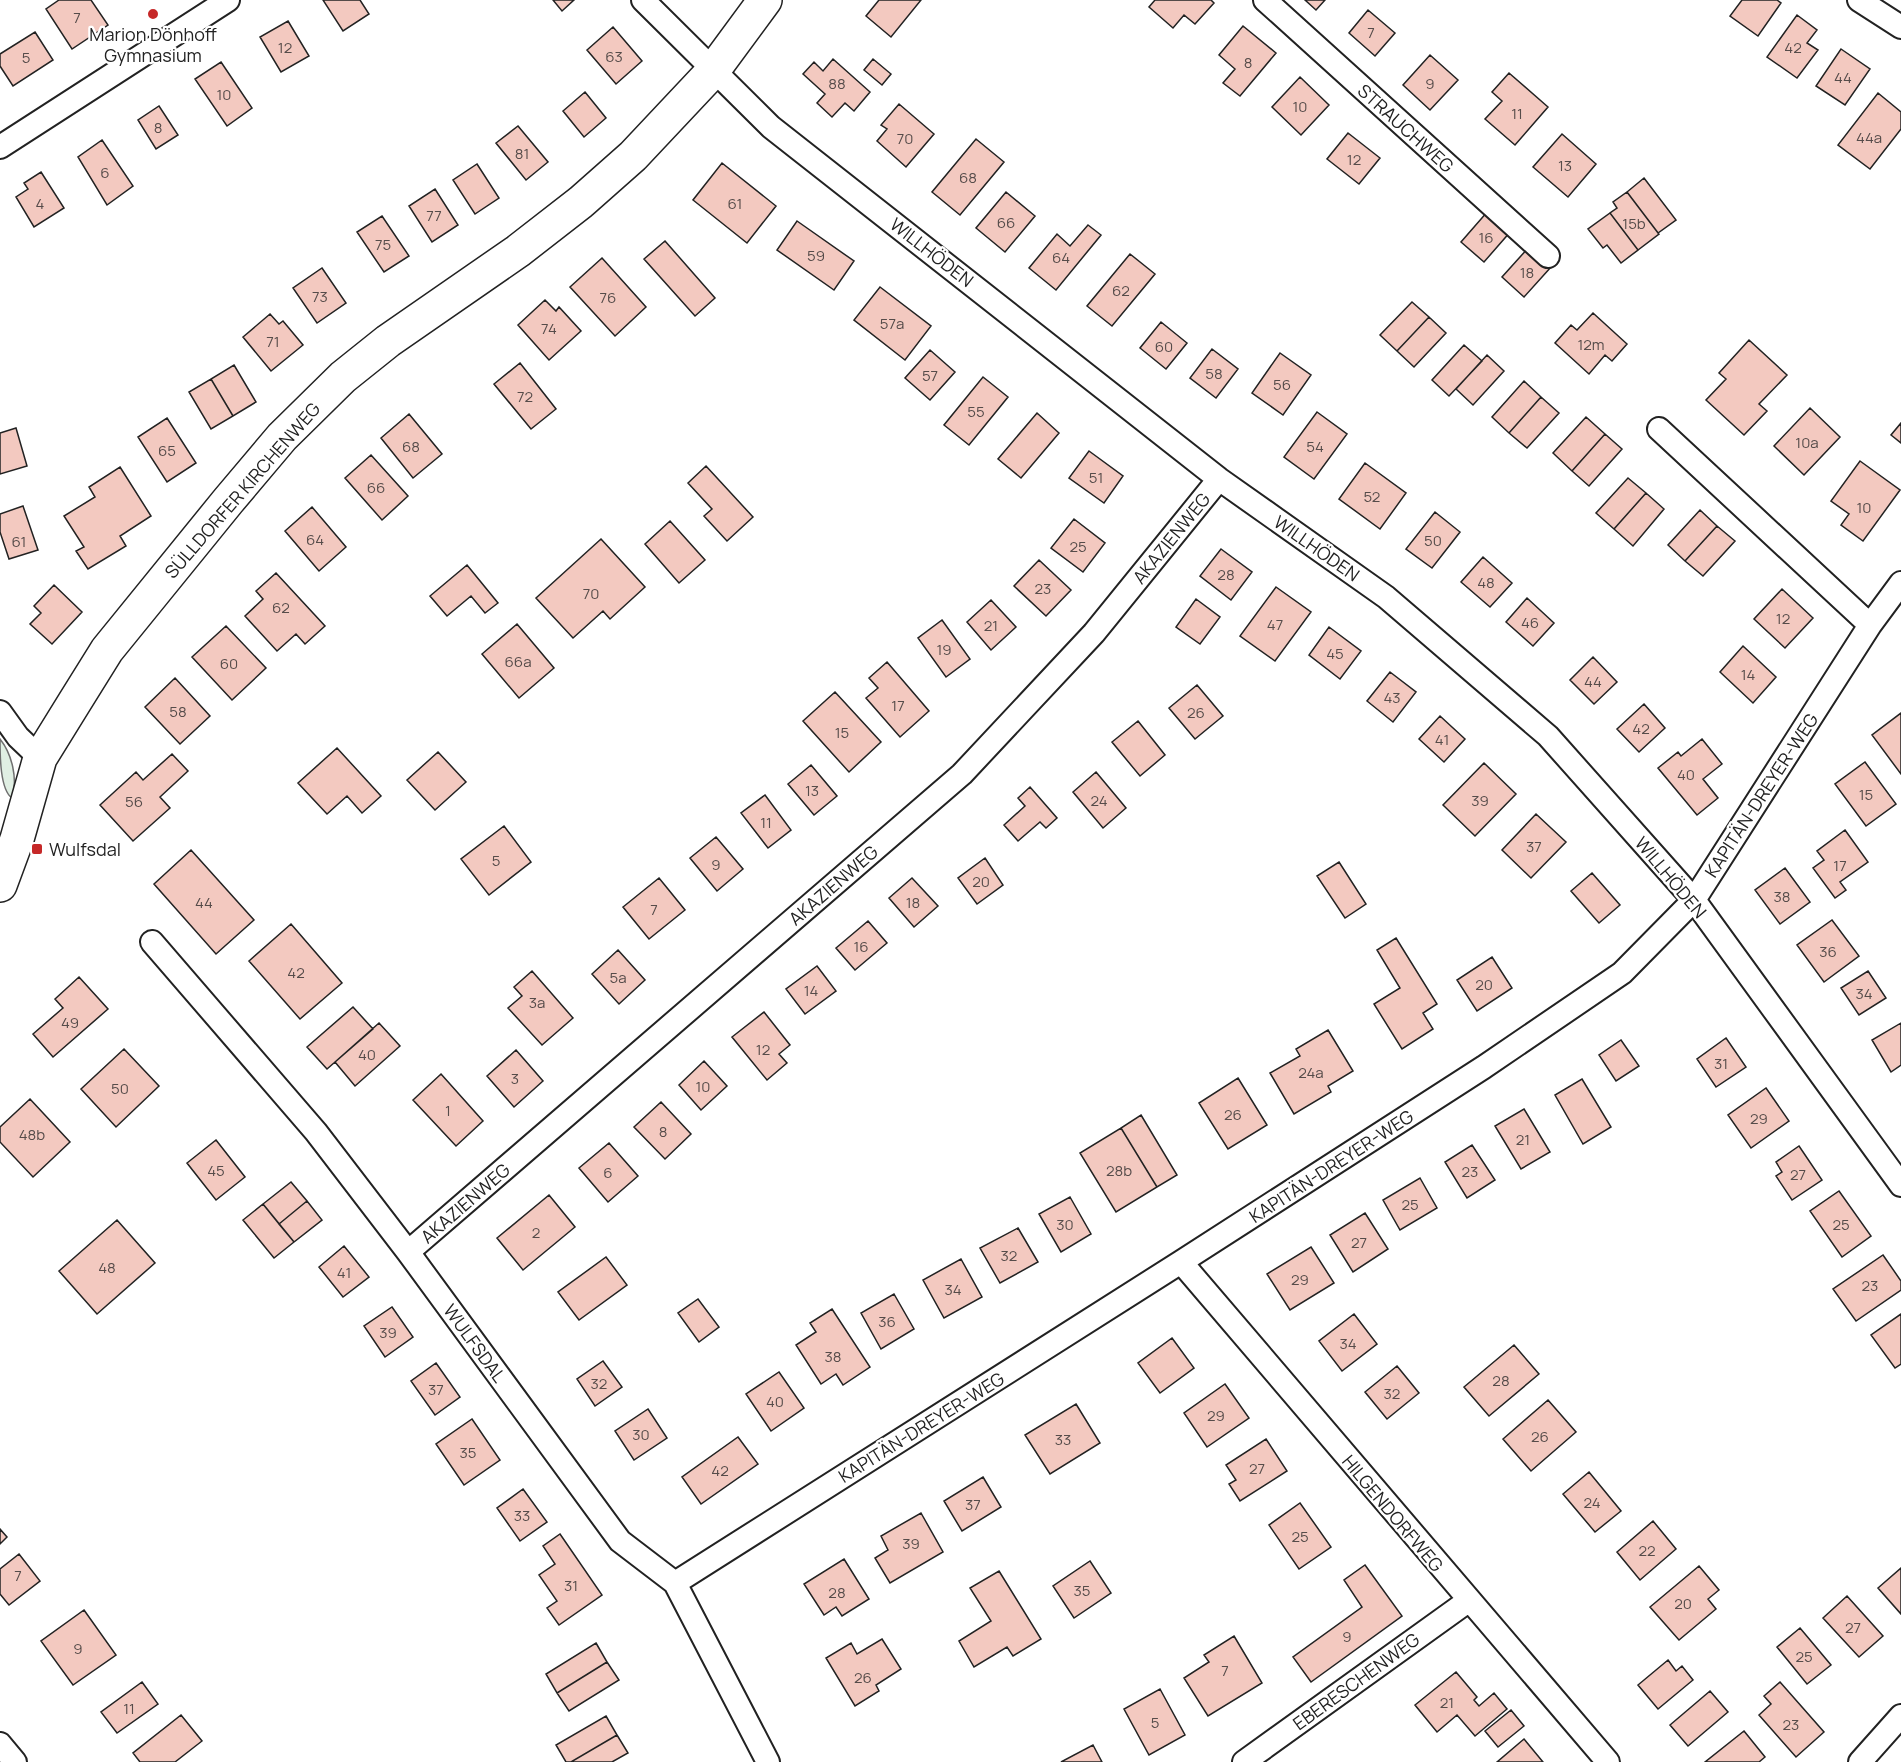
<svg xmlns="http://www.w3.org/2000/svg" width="1901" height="1762" viewBox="0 0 1901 1762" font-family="Manrope,sans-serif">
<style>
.green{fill:#e0efe3;stroke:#6f6f6f;stroke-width:1.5}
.building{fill:#f3c9c0;stroke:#222;stroke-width:1.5}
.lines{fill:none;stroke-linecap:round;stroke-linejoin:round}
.street-casing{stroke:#222;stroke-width:26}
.secondary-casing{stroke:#222;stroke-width:36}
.street{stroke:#fff;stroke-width:22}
.secondary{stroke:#fff;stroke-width:33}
.poi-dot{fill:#c62828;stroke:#fff;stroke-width:2}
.labels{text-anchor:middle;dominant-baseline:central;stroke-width:4.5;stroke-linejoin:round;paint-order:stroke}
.number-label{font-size:15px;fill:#564c4a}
.poi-label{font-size:18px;fill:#222;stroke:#fff}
.street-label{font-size:18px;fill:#222;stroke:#fff}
</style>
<rect width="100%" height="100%" fill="#fff"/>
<path class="green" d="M0,739c12,15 18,40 12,59 -12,-8 -12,-43 -12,-59z"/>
<path class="building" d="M91,0l17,25 -36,24 -26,-40 13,-9z
M323,0h37l9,14 -26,17z
M553,0h21l-12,11z
M879,0h42l-30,37 -25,-21z
M1155,0h56l3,3 -19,21 -11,-9 -11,13 -24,-21z
M1305,0h20l-9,10z
M1742,0h35l4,3 -23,33 -28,-20z
M1368,10l27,23 -20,23 -26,-23z
M1797,15l20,15 -10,13 11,7 -21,28 -30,-21z
M288,21l21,35 -28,16 -21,-35z
M1243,26l33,27 -36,43 -17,-13 12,-14 -16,-14z
M613,27l29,34 -26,23 -29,-34z
M35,32l18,28 -40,26 -13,-20v-12z
M1841,49l29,20 -25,36 -29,-19z
M1430,55l28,25 -28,30 -27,-25z
M833,59l37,33 -16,19 -9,-8 -13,14 -15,-14 8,-9 -22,-20 11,-12 9,9z
M873,59l18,15 -9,11 -18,-15z
M221,62l31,46 -25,18 -32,-47z
M1509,73l39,34 -33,38 -30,-26 17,-18 -10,-9z
M1300,77l29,28 -28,30 -29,-28z
M585,92l21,26 -22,19 -21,-26z
M1878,93l23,19v17l-31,40 -32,-24z
M899,104l35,30 -28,33 -29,-26 10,-12 -6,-4z
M159,106l19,29 -22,14 -18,-29z
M518,126l30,36 -22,18 -30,-37z
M1348,133l32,25 -21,26 -32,-25z
M1562,134l34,30 -28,33 -35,-30z
M976,139l28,23 -44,53 -28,-23z
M102,140l31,46 -26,19 -29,-48z
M722,163l54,43 -29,37 -54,-43z
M477,164l22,34 -24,16 -22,-34z
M41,172l23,36 -30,19 -18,-30 12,-8 -4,-6z
M1644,178l32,42 -18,13 -31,-41z
M435,189l23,36 -26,17 -23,-36z
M1006,192l29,24 -30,36 -29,-24z
M1627,192l32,42 -21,16 -28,-37 7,-5 -4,-6z
M1488,211l23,20 -27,31 -23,-20z
M1610,213l28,37 -17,13 -14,-18 -4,3 -15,-19z
M382,216l27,40 -25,16 -27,-40z
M797,221l57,40 -20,29 -57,-40z
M1088,225l13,10 -45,55 -27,-22 28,-34 13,12z
M665,241l50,57 -20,18 -51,-57z
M1529,247l22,20 -27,30 -22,-20z
M1130,254l25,20 -43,52 -25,-20z
M602,258l44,49 -31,29 -45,-49z
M322,268l24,35 -29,20 -24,-35z
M880,287l51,39 -26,34 -51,-40z
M545,300l11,11 3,-4 22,24 -32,29 -31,-35z
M1412,302l17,15 -32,34 -17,-16z
M1593,313l34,31 -15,17 -7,-6 -16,19 -34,-31 16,-18 6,5z
M270,314l9,10 4,-3 20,24 -32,26 -28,-34z
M1429,317l17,16 -32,34 -17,-16z
M1161,322l26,21 -21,26 -26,-21z
M1749,340l38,35 -28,29 8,7 -23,24 -38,-35 20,-21 -7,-6z
M1464,345l18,16 -33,35 -17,-16z
M1212,349l26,20 -22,29 -26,-20z
M930,350l25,22 -25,28 -25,-22z
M1280,353l31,22 -28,40 -31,-22z
M1487,355l17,16 -31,34 -17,-16z
M520,363l36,46 -25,20 -37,-45z
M234,365l22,37 -23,14 -22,-37z
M983,377l25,20 -39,48 -25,-20z
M211,379l22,37 -22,13 -22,-37z
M1524,381l17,16 -32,36 -17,-16z
M1541,397l18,16 -32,35 -18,-15z
M1810,408l30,29 -36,38 -30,-29z
M1317,412l30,22 -33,45 -30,-22z
M1037,413l22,20 -38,45 -23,-19z
M409,414l33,40 -29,24 -32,-40z
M1586,417l19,17 -33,37 -19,-18z
M167,418l29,45 -29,19 -29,-45z
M1901,423v20l-10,-8z
M16,428l11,38 -27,8v-41z
M1605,434l17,15 -33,37 -17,-15z
M1089,451l34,25 -19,27 -35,-25z
M371,455l37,41 -26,24 -37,-42z
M1860,461l40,29 -37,51 -22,-16 8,-11 -18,-13z
M1365,463l41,30 -26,36 -41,-30z
M706,466l47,51 -26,24 -23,-25 8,-7 -24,-26z
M120,467l31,49 -31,20 6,10 -38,23 -12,-18 8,-4 -20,-31 31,-19 -6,-10z
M1628,478l18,15 -32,36 -18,-16z
M1646,493l18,16 -31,37 -19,-17z
M23,506l15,44 -29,9 -9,-27v-18z
M312,507l34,40 -27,24 -34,-40z
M1700,510l17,16 -32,35 -17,-16z
M1435,512l25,20 -28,36 -26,-19z
M1074,519l31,24 -22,29 -32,-24z
M670,521l35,39 -26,23 -34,-39z
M1717,526l18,15 -32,35 -18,-15z
M601,539l44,48 -35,32 -7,-8 -30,27 -37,-40z
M1221,549l31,23 -21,28 -31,-24z
M1483,557l29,26 -22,24 -29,-25z
M1039,560l32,30 -25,26 -32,-30z
M467,565l31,38 -13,10 -14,-17 -24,20 -17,-20z
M276,573l49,53 -20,18 -9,-10 -19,17 -32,-35 18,-17 -7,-8z
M54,585l28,27 -30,32 -22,-20 11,-11 -7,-7z
M1276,587l35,25 -36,49 -35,-25z
M1782,589l31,29 -28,30 -31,-29z
M1527,598l27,25 -21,23 -27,-24z
M1196,599l24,18 -20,27 -24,-17z
M991,600l25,27 -25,23 -24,-28z
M942,620l28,39 -24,18 -28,-39z
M517,624l37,44 -35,30 -37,-44z
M226,626l40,42 -34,32 -40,-43z
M1329,627l32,24 -21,28 -31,-24z
M1743,646l33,31 -23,26 -33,-31z
M1593,657l24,25 -23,22 -24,-24z
M887,662l42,49 -29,26 -34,-39 12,-10 -9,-10z
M1390,672l26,20 -23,30 -26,-21z
M175,678l35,38 -30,28 -35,-37z
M1197,685l26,31 -28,23 -26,-31z
M835,692l46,50 -32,30 -46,-51z
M1644,704l21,24 -26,24 -22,-23z
M1901,713v61l-29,-39z
M1440,716l25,23 -21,23 -25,-23z
M1138,721l27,34 -25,21 -28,-34z
M1702,739l20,25 -19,15 15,19 -21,17 -39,-47 20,-16 3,4z
M337,748l44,48 -19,17 -15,-17 -20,18 -29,-31z
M438,752l28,30 -31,28 -28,-30z
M172,754l16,17 -28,26 10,11 -37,33 -33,-36 36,-33 7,8z
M1865,762l31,42 -30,22 -31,-42z
M1484,763l32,31 -41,42 -32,-31z
M811,765l26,31 -23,19 -26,-31z
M1096,772l30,36 -23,20 -30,-36z
M1030,787l27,31 -11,10 -6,-6 -22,19 -14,-16 21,-19 -7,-8z
M765,795l26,35 -23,18 -27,-35z
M1536,814l30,28 -35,36 -29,-28z
M504,826l27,36 -42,33 -28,-36z
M1845,830l23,32 -28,20 6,8 -11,8 -22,-30 11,-8 -7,-9z
M716,837l27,32 -26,22 -27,-33z
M191,850l63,70 -38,34 -62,-70z
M985,858l18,27 -26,19 -19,-26z
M1339,862l27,42 -21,14 -28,-42z
M1785,868l25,34 -30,22 -25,-34z
M1592,873l28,32 -21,18 -28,-32z
M659,878l26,32 -36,29 -26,-32z
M912,878l26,28 -24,21 -25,-29z
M1832,920l27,36 -35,26 -27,-37z
M868,921l19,22 -32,27 -19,-22z
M291,924l51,59 -42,36 -51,-58z
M1396,938l41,66 -14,9 10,16 -31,20 -28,-45 26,-16 -23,-38z
M618,950l27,30 -26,24 -27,-30z
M1492,957l20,31 -35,23 -20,-31z
M817,966l19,25 -31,23 -19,-25z
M532,971l41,47 -31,27 -34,-37 14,-12 -8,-9z
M1868,971l18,27 -27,17 -18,-27z
M79,977l29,32 -55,48 -20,-23 30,-26 -8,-9z
M353,1007l20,22 -46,40 -20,-22z
M764,1012l26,33 -11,9 8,9 -20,17 -35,-43z
M379,1023l21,23 -45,40 -20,-24z
M1901,1023v42l-10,7 -19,-32z
M1328,1030l25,41 -25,15 3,6 -37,22 -24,-41 30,-17 -4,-7z
M1726,1038l20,29 -30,20 -19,-28z
M1621,1040l18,26 -23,15 -17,-26z
M124,1049l35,37 -43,41 -35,-38z
M516,1050l27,31 -29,26 -27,-31z
M704,1061l23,25 -26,24 -22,-25z
M441,1074l42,47 -27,25 -43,-46z
M1238,1078l29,47 -39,24 -29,-46z
M1582,1079l29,48 -28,17 -28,-49z
M1766,1088l23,33 -38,27 -23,-33z
M30,1099l40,43 -37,35 -33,-35v-15z
M661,1102l30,32 -26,25 -31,-32z
M1524,1109l26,43 -29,17 -26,-43z
M1141,1115l36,60 -20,12 -36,-59z
M1121,1128l36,59 -41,25 -36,-59z
M216,1140l29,37 -29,23 -29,-37z
M609,1143l29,33 -30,26 -29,-34z
M1472,1145l23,35 -28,18 -22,-36z
M1799,1146l23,34 -30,20 -16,-24 6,-4 -6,-10z
M1420,1178l17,30 -37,22 -17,-30z
M291,1182l16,19 -28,23 -16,-20z
M1839,1191l32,45 -29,21 -32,-46z
M549,1195l26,32 -52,43 -26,-32z
M1070,1197l21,37 -30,18 -22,-38z
M307,1201l15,19 -28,22 -15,-18z
M263,1204l31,38 -20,16 -31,-38z
M1365,1213l23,36 -35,23 -23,-37z
M117,1220l38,43 -58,51 -38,-43z
M1018,1228l20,34 -38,21 -20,-35z
M344,1246l25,31 -26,20 -24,-30z
M1311,1247l23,36 -44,27 -23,-36z
M1883,1255l18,26v9l-45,31 -23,-32z
M606,1257l21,28 -48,35 -21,-28z
M961,1259l21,38 -38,21 -21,-38z
M894,1294l20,35 -33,20 -20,-36z
M698,1299l21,28 -20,15 -21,-29z
M392,1307l21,30 -28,20 -21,-31z
M832,1309l38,58 -27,18 -7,-11 -15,10 -25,-39 20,-13 -6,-9z
M1354,1314l23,30 -35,27 -23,-30z
M1901,1314v50l-6,4 -24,-33z
M1172,1338l22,30 -34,25 -22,-30z
M1514,1345l25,29 -50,42 -25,-29z
M603,1361l19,26 -27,19 -18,-27z
M436,1363l24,34 -25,18 -24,-34z
M1397,1366l22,27 -32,26 -22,-27z
M779,1372l25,36 -33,23 -25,-37z
M1225,1384l24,34 -42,29 -23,-34z
M1548,1400l28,32 -45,39 -28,-32z
M1076,1404l24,39 -50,31 -25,-39z
M648,1409l19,29 -33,22 -19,-29z
M472,1419l28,41 -36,25 -28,-41z
M738,1437l20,27 -57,40 -19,-27z
M1266,1439l21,32 -47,30 -11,-17 7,-4 -10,-15z
M1589,1472l32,39 -26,21 -32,-38z
M983,1477l18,30 -39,24 -18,-30z
M523,1489l24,33 -27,19 -23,-33z
M1300,1503l31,44 -32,22 -30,-44z
M921,1513l22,39 -53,31 -15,-25 13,-8 -7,-14z
M1653,1521l23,28 -36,31 -23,-28z
M0,1529l7,8 -7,7z
M560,1534l42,61 -43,30 -12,-17 10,-7 -18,-26 16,-11 -12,-18z
M19,1554l21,27 -31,24 -9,-11v-25z
M844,1559l25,40 -27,17 -6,-9 -12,8 -20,-31z
M1090,1561l21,32 -37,25 -21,-32z
M1365,1565l37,51 -91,66 -18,-25 69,-50 -18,-27z
M1699,1566l20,24 -11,9 8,10 -37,31 -29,-33z
M1901,1568v46l-23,-26z
M999,1571l42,68 -28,17 -6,-9 -33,20 -15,-26 32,-20 -21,-33z
M1847,1596l36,40 -24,21 -36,-39z
M84,1610l32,45 -43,30 -32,-44z
M1800,1628l31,37 -24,19 -30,-37z
M1234,1636l28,47 -54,33 -24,-38 25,-16 -5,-7z
M882,1639l19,30 -25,16 3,6 -24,15 -29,-48 25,-15 6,11z
M596,1643l11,19 -50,31 -11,-19z
M1668,1660l8,11 6,-5 11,14 -35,29 -20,-24z
M607,1662l12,18 -50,31 -12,-18z
M1456,1672l21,25 -3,3 5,6 15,-13 13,16 -32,27 -18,-21 -20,17 -22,-27z
M142,1682l16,22 -41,29 -16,-21z
M1780,1682l44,50 -28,25 -37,-42 12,-11 -7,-8z
M1160,1689l25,46 -36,20 -25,-46z
M1710,1691l18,21 -40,34 -18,-21z
M1511,1710l13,16 -26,21 -13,-16z
M181,1715l21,26 -27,21h-35l-7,-9z
M606,1716l11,19 -46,27h-5l-10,-17z
M1744,1731l21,26 -6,5h-54z
M617,1735l11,18 -16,9h-41z
M1524,1739l19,23h-46z
M1093,1745l9,17h-41z"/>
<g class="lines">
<g class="street-casing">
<path id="street" d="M643,0l128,127 448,352 167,118 162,139 146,164 207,285
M1265,0l283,256
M1859,0l42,27
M0,147l228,-147
M1659,429l211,196
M0,712l18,25 22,21
M152,942l164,190 92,120 212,289 55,42 93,179
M408,1252l554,-478 132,-141 125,-154
M1181,1262l427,500
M675,1583l506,-321 303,-195 138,-94 72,-73 176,-275 31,-42
M0,1744l15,18
M1244,1762l224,-161
M1860,1762l41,-46"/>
</g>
<g class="secondary-casing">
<path id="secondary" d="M0,885l17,-46 23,-81 34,-55 33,-53 121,-149 54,-64 61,-60 45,-36 130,-90 63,-49 52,-46 79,-84 53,-72"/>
</g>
<use href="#street" class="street"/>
<use href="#secondary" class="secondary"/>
</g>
<g class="poi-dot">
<circle cx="153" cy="14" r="6"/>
<rect x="31" y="843" width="12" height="12" rx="3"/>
</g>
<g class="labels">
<g class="number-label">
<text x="77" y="17">7</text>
<text x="1371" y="32">7</text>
<text x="285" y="47">12</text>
<text x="1793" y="47">42</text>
<text x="614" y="56">63</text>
<text x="26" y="57">5</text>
<text x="1248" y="62">8</text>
<text x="1843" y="77">44</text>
<text x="837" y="83">88</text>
<text x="1430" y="83">9</text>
<text x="224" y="94">10</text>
<text x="1300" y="106">10</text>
<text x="1517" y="113">11</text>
<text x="158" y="127">8</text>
<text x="1869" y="137">44a</text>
<text x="905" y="138">70</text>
<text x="522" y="153">81</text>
<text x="1354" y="159">12</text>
<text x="1565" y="165">13</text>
<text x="105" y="172">6</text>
<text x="968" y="177">68</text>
<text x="40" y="203">4</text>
<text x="735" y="203">61</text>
<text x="434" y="215">77</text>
<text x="1006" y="222">66</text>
<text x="1634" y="223">15b</text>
<text x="1486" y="237">16</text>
<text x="383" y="244">75</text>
<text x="816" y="255">59</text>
<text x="1061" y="257">64</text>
<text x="1527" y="272">18</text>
<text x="1121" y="290">62</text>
<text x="320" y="296">73</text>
<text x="608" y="297">76</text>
<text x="892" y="323">57a</text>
<text x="549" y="328">74</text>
<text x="273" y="341">71</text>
<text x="1591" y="344">12m</text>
<text x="1164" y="346">60</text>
<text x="1214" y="373">58</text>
<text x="930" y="375">57</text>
<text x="1282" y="384">56</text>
<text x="525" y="396">72</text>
<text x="976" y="411">55</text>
<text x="1807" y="442">10a</text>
<text x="411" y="446">68</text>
<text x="1315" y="446">54</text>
<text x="167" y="450">65</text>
<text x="1096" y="477">51</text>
<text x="376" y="487">66</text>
<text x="1372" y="496">52</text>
<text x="1864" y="507">10</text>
<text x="315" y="539">64</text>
<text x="1433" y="540">50</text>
<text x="19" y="541">61</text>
<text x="1078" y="546">25</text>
<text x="1226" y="574">28</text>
<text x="1486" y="582">48</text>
<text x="1043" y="588">23</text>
<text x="591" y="593">70</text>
<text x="281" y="607">62</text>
<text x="1783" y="618">12</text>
<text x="1530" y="622">46</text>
<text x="1275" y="624">47</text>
<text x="991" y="625">21</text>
<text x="944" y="649">19</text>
<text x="1335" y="653">45</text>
<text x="518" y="661">66a</text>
<text x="229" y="663">60</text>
<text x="1748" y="674">14</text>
<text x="1593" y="681">44</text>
<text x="1392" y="697">43</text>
<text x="898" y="705">17</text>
<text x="178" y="711">58</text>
<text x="1196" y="712">26</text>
<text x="1641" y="728">42</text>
<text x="842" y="732">15</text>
<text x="1442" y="739">41</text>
<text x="1686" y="774">40</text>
<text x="812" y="790">13</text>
<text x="1866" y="794">15</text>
<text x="1099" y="800">24</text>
<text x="1480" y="800">39</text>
<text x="134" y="801">56</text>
<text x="766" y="822">11</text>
<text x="1534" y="846">37</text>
<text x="496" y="860">5</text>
<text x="716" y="864">9</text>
<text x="1840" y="865">17</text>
<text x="981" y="881">20</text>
<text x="1782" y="896">38</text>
<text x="204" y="902">44</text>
<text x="913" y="902">18</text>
<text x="654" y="909">7</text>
<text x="861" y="946">16</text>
<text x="1828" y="951">36</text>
<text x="296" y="972">42</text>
<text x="618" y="977">5a</text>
<text x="1484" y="984">20</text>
<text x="811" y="990">14</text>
<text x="1864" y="993">34</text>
<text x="537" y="1002">3a</text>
<text x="70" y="1022">49</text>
<text x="763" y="1049">12</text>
<text x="367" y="1054">40</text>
<text x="1721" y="1063">31</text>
<text x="1311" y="1072">24a</text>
<text x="515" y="1078">3</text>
<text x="703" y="1086">10</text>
<text x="120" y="1088">50</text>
<text x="448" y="1110">1</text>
<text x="1233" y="1114">26</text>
<text x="1759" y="1118">29</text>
<text x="663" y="1131">8</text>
<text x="32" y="1134">48b</text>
<text x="1523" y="1139">21</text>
<text x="216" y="1170">45</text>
<text x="1119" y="1170">28b</text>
<text x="1470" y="1171">23</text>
<text x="608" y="1172">6</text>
<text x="1798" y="1174">27</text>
<text x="1410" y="1204">25</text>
<text x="1065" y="1224">30</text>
<text x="1841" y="1224">25</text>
<text x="536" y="1232">2</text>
<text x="1359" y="1242">27</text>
<text x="1009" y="1255">32</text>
<text x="107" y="1267">48</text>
<text x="344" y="1272">41</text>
<text x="1300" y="1279">29</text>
<text x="1870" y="1285">23</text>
<text x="953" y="1289">34</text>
<text x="887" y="1321">36</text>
<text x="388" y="1332">39</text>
<text x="1348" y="1343">34</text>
<text x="833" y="1356">38</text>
<text x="1501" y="1380">28</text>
<text x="599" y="1383">32</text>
<text x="436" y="1389">37</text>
<text x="1392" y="1393">32</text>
<text x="775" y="1401">40</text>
<text x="1216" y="1415">29</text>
<text x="641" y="1434">30</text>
<text x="1540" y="1436">26</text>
<text x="1063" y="1439">33</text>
<text x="468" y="1452">35</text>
<text x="1257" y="1468">27</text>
<text x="720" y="1470">42</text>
<text x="1592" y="1502">24</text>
<text x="973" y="1504">37</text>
<text x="522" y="1515">33</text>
<text x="1300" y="1536">25</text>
<text x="911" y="1543">39</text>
<text x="1647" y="1550">22</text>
<text x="18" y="1575">7</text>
<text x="571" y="1585">31</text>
<text x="1082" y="1590">35</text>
<text x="837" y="1592">28</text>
<text x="1683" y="1603">20</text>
<text x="1853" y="1627">27</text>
<text x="1347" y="1636">9</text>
<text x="78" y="1648">9</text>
<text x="1804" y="1656">25</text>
<text x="1225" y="1670">7</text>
<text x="863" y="1677">26</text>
<text x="1447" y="1702">21</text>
<text x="129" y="1708">11</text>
<text x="1155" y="1722">5</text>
<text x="1791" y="1724">23</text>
</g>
<g class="poi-label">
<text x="153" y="34">Marion Dönhoff<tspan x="153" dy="21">Gymnasium</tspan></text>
<text x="49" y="849" text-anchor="start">Wulfsdal</text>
</g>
<g class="street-label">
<text transform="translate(1406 128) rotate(42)">STRAUCHWEG</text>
<text transform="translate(932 252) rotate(38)">WILLHÖDEN</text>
<text transform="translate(242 490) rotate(-49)">SÜLLDORFER KIRCHENWEG</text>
<text transform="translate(1171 538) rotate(-51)">AKAZIENWEG</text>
<text transform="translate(1317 548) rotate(35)">WILLHÖDEN</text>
<text transform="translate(1761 795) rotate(-57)">KAPITÄN-DREYER-WEG</text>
<text transform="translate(1671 877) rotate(50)">WILLHÖDEN</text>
<text transform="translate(833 885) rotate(-41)">AKAZIENWEG</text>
<text transform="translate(1331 1166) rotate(-33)">KAPITÄN-DREYER-WEG</text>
<text transform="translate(465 1203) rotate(-41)">AKAZIENWEG</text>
<text transform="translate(475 1343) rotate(54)">WULFSDAL</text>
<text transform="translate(921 1427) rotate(-32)">KAPITÄN-DREYER-WEG</text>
<text transform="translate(1393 1513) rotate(50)">HILGENDORFWEG</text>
<text transform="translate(1356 1681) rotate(-36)">EBERESCHENWEG</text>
</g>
</g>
</svg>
